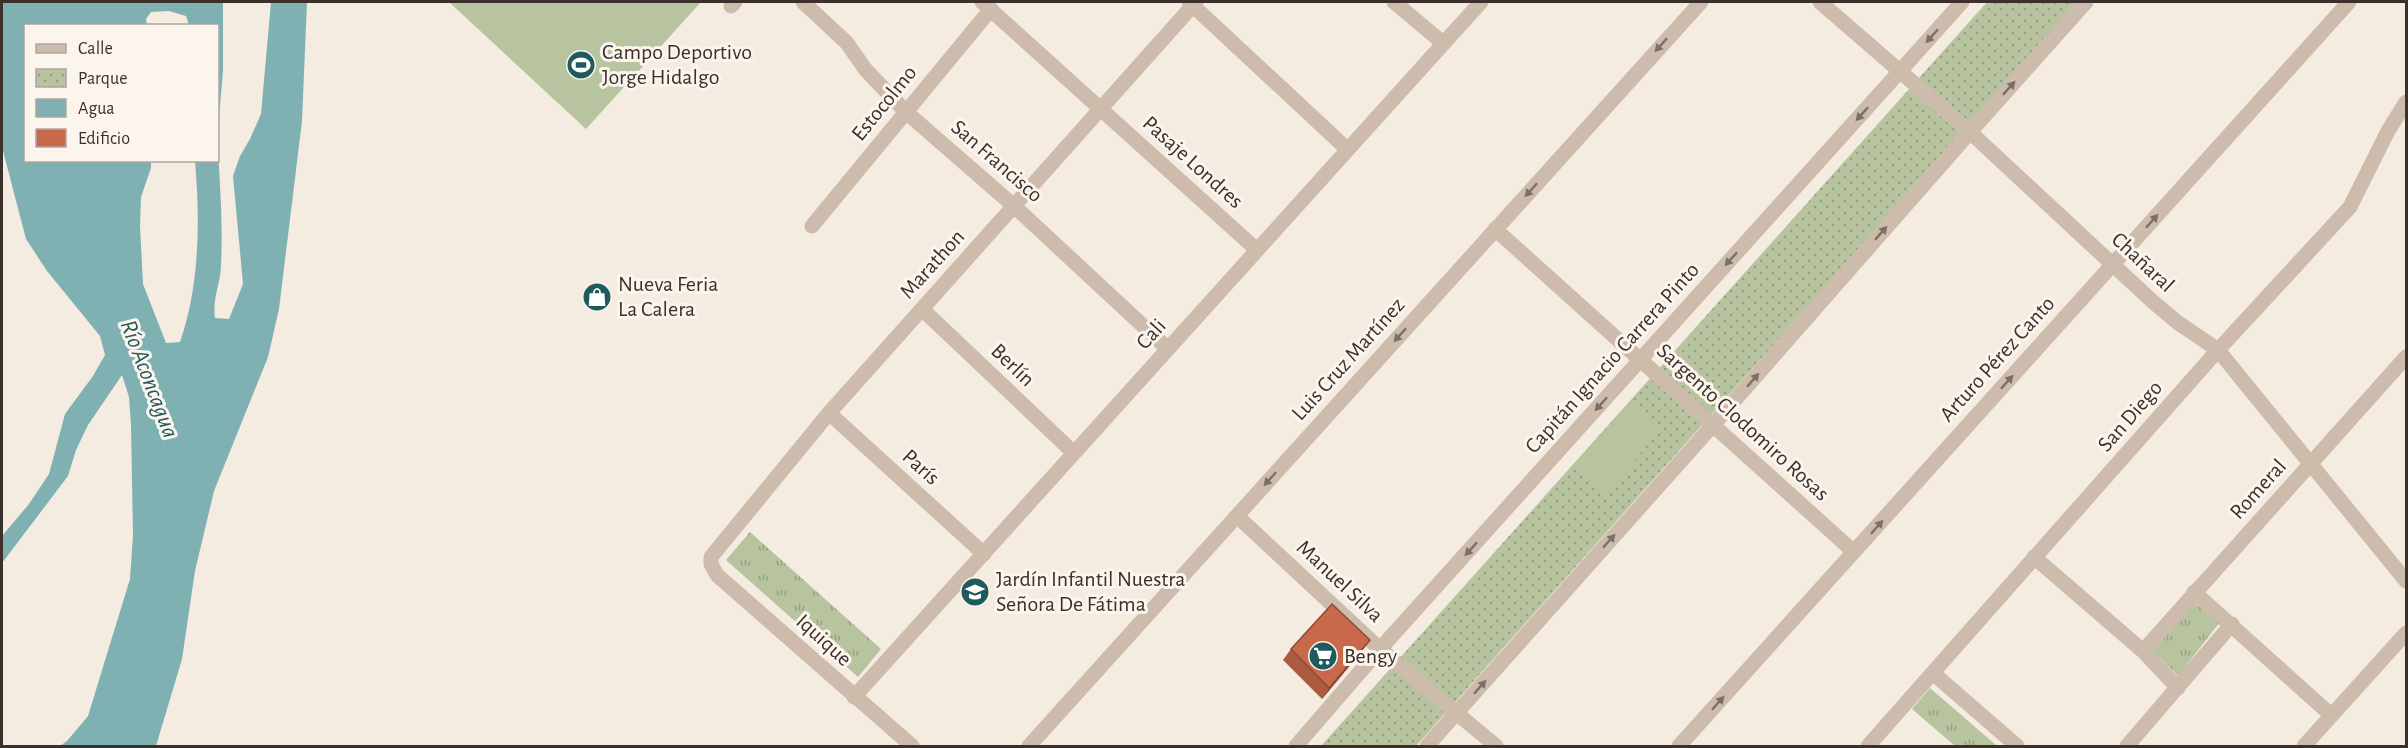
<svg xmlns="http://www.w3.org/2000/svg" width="2408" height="748" viewBox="0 0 2408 748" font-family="'Alegreya Sans',sans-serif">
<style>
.grass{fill:url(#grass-tufts)}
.park{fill:url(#park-dots)}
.pitch{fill:#b8c4a0}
.water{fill:#7fb0b2}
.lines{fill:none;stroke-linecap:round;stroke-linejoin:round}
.minor{stroke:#cdbbac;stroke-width:15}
.tertiary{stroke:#cdbbac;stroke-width:15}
.wall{fill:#ac5a40}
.shaded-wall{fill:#8c4a34}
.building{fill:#c8694b;stroke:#8c4a34;stroke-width:1.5}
.oneway{fill:#7d6f65}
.labels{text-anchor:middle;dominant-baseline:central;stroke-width:6;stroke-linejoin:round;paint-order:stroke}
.poi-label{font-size:22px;fill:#3b302b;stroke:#fbf5ee;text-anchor:start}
.street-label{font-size:22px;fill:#3b302b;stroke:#fbf5ee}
.water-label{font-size:24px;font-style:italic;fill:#1f5a5e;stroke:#fbf5ee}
</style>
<defs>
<pattern id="grass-tufts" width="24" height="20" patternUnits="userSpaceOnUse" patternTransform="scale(1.5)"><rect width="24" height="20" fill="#b8c4a0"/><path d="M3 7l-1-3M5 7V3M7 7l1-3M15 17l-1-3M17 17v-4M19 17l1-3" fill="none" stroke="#97a083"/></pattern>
<pattern id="park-dots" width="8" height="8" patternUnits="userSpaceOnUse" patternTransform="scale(1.5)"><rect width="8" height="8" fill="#b8c4a0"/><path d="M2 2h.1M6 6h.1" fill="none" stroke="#97a083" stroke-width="1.8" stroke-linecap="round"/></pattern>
</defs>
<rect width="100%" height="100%" fill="#f4ebe1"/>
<path class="grass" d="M750,532l131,117 -23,28 -132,-117z
M2193,602l27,20 -42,54 -26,-26z
M1930,688l67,58h-42l-43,-37z"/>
<path class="park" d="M1987,2h92l-663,744h-95z"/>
<path class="pitch" d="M449,2h252l-115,127z
M1629,402l32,27 -57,67 -31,-28z"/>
<path class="water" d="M2,2h221v68l-5,61v-105l-29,-1 -3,-9 -17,-5 -18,1 -5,7 1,6 -121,1v134l125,1v7l-10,29 -1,29 3,58 23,59 14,-1c20,-57 20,-123 15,-181l23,-1v-12c2,39 5,77 3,116 0,20 -9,33 -6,54l14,1 14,-35 -10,-108 7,-20 10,-17 11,-25 10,-112h36l-5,119 -23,188 -11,48 -54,134 -19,80 -13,88 -26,87h-96l7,-5 21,-25 42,-137 3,-44 -2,-109 -2,-29 -7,-22 -34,50 -12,25 -8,26 -66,87v-27l27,-32 20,-30 16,-60 28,-38 12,-21 -5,-19 -53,-65 -21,-32 -24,-92z"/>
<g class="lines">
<path class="minor" d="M803,2l44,41 18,26 41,43 108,94 154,143
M982,2l275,248
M1189,2l158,147
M1394,2l49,41
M731,6l4,-4
M812,226l179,-217
M1495,229l359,323
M922,309l152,144
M829,413l155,141
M1237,516l143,133 116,97
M2034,557l109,94 35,37
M2194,592l137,123
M2143,651l263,-294
M1934,674l83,72
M854,697l627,-695
M912,746l-195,-171 -6,-11v-7l118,-144 367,-411
M1029,746l672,-744
M1296,746l84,-97 521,-579
M1427,746l286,-321 257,-293
M1679,746l670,-744
M1868,746l350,-396
M2127,746l105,-122
M2304,746l102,-113"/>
<path class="tertiary" d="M1820,2l150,130 182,169 25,21 41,28 188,231
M1901,70l61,-68
M1970,132l116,-130
M2218,350l132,-143 38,-76 18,-29"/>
</g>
<path class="wall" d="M1291,649l71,2 -40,48 -39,-39z"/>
<path class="shaded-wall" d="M1370,640l-8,11 -40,48 7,-11z"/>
<path class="building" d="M1332,604l38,36 -41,48 -38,-39z"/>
<defs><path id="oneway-solid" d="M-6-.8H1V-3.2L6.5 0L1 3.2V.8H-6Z" transform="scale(1.5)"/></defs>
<g class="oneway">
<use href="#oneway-solid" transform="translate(1932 36) rotate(132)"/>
<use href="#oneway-solid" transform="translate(1661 45) rotate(132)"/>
<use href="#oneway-solid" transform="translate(2009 88) rotate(-48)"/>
<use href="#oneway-solid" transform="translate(1862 114) rotate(132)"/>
<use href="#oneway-solid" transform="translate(1531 190) rotate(132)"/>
<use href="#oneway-solid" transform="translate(2152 221) rotate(-48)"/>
<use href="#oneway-solid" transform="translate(1881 233) rotate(-49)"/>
<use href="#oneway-solid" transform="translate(1731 259) rotate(132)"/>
<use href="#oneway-solid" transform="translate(1400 335) rotate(132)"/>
<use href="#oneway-solid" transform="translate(1753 380) rotate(-49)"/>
<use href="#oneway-solid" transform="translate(2007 382) rotate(-48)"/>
<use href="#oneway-solid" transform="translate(1601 404) rotate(132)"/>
<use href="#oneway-solid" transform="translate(1270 479) rotate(132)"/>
<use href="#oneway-solid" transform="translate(1877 527) rotate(-48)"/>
<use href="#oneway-solid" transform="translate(1609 541) rotate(-48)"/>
<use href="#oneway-solid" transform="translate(1471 549) rotate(132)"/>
<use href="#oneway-solid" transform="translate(1480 687) rotate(-48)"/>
<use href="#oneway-solid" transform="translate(1718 703) rotate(-48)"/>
</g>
<defs>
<g id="stadium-disc" transform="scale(1.5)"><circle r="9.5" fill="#1f5a5e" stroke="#fbf5ee"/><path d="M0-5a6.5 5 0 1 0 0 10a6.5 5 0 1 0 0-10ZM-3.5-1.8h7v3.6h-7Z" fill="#fff"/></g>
<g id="shop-disc" transform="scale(1.5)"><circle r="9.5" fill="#1f5a5e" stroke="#fbf5ee"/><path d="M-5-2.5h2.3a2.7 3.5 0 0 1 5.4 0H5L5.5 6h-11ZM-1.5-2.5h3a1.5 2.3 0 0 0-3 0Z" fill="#fff"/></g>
<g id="school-disc" transform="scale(1.5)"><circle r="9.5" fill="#1f5a5e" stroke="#fbf5ee"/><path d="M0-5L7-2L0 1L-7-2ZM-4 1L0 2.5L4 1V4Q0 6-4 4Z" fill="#fff"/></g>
<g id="supermarket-disc" transform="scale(1.5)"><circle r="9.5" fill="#1f5a5e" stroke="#fbf5ee"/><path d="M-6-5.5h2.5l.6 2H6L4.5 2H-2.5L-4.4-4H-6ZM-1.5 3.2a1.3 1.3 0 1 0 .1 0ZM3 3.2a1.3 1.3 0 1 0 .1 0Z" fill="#fff"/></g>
</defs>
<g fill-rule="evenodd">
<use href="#stadium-disc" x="581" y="65"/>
<use href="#shop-disc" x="597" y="297"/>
<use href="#school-disc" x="975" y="592"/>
<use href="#supermarket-disc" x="1323" y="656"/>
</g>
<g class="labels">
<g class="poi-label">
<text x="602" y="52">Campo Deportivo<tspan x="602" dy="25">Jorge Hidalgo</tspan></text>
<text x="618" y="284">Nueva Feria<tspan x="618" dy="25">La Calera</tspan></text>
<text x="996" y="579">Jardín Infantil Nuestra<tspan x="996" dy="25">Señora De Fátima</tspan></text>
<text x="1344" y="656">Bengy</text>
</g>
<g class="street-label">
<text transform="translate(884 103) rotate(-51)">Estocolmo</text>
<text transform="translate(997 161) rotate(41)">San Francisco</text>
<text transform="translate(1193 162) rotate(42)">Pasaje Londres</text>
<text transform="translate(2143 262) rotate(43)">Chañaral</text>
<text transform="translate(932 264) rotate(-48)">Marathon</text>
<text transform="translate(1151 334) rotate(-48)">Cali</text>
<text transform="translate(1612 358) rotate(-48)">Capitán Ignacio Carrera Pinto</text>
<text transform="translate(1348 359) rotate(-48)">Luis Cruz Martínez</text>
<text transform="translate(1997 359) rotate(-48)">Arturo Pérez Canto</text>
<text transform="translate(1013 365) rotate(44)">Berlín</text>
<text transform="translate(2130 416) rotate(-49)">San Diego</text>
<text transform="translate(1743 422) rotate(42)">Sargento Clodomiro Rosas</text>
<text transform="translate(921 467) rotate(42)">París</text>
<text transform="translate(2258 489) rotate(-48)">Romeral</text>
<text transform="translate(1340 581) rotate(43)">Manuel Silva</text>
<text transform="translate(824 640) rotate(42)">Iquique</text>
</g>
<g class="water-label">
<text transform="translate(149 379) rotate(69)">Río Aconcagua</text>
</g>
</g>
<rect width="2408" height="748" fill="none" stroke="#3b302b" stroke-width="6"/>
<rect x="24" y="24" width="195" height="138" fill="#fbf5ee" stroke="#aea6a0" stroke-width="1.5"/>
<rect x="36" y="44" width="30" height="9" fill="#cdbbac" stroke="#aea6a0" stroke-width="1.5"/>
<text x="78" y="54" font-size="18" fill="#3b302b">Calle</text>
<rect x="36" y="69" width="30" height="18" fill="url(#park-dots)" stroke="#aea6a0" stroke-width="1.5"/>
<text x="78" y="84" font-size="18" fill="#3b302b">Parque</text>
<rect x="36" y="99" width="30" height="18" fill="#7fb0b2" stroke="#aea6a0" stroke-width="1.5"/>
<text x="78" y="114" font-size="18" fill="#3b302b">Agua</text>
<rect x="36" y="129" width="30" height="18" fill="#c8694b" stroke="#aea6a0" stroke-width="1.5"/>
<text x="78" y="144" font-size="18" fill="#3b302b">Edificio</text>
</svg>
